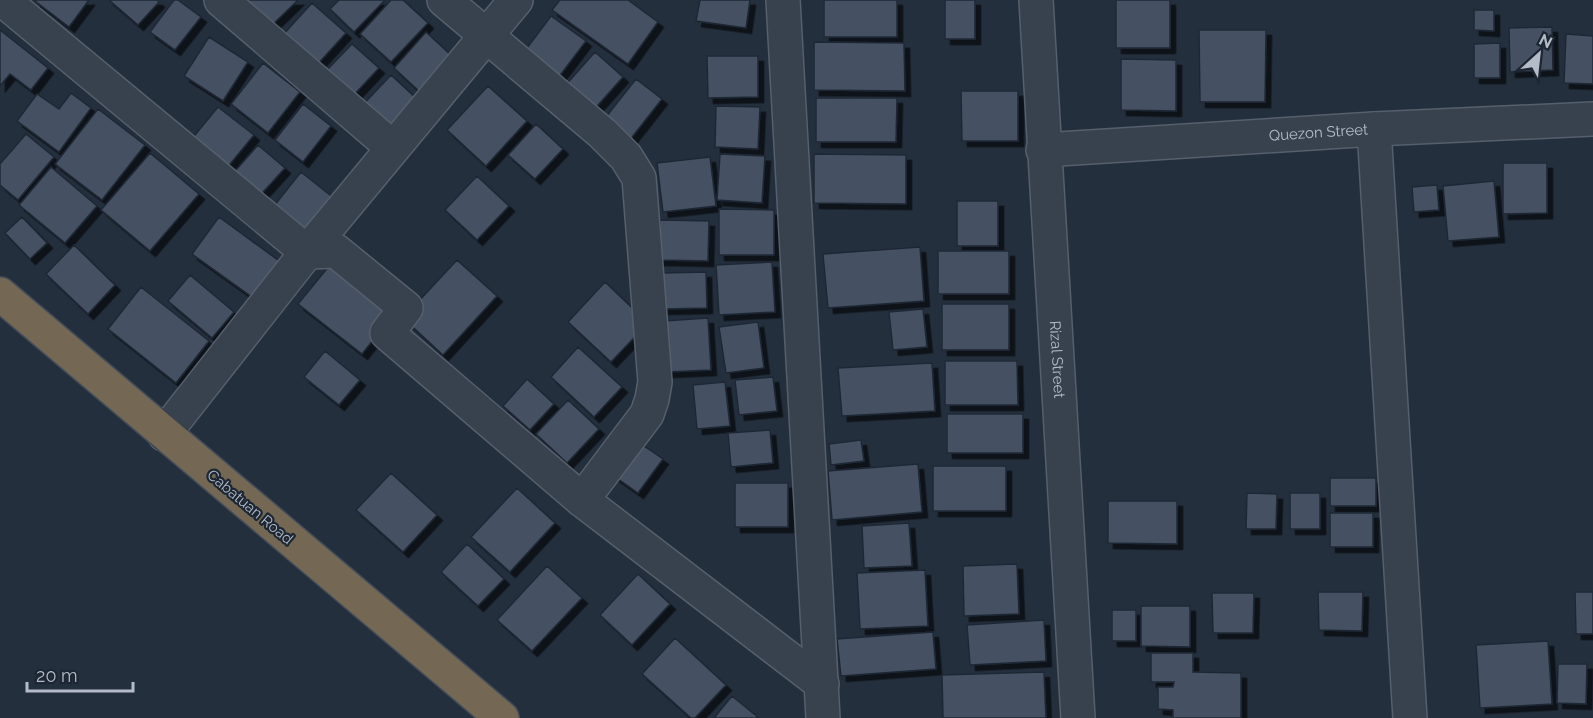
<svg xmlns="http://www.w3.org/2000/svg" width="1593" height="718" viewBox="0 0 1593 718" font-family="Raleway,sans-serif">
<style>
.building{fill:#455162;stroke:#1f2835;stroke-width:1.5;filter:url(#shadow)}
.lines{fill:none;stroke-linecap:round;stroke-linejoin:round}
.street-casing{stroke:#565f6c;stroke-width:36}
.highway-casing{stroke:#434c59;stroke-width:36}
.street{stroke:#38414e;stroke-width:33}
.highway{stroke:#746855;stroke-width:33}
.labels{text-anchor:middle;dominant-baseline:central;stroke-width:4.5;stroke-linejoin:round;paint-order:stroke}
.street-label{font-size:15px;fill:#b4bcc9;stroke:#1d2633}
</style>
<defs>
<filter id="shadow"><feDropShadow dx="5.5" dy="5.5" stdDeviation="0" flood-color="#0009"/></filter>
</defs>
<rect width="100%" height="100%" fill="#242f3e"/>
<path class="building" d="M36,0h53l-20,27 -34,-26z
M109,0h48l2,2 -21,23z
M174,0h4l23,17 -26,33 -25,-18z
M243,0h55l-30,29z
M339,0h46l-31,32 -24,-23z
M391,0h12l25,23 -37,39 -31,-28z
M560,0h68l30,22 -30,42 -76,-54z
M700,0h50l-4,28 -50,-7z
M824,0h73v37h-73z
M945,0h30v39h-30z
M1116,0h54v48h-54z
M312,3l34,30 -31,34 -34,-30z
M1474,10h20v21l-20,-1z
M551,16l35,25 -28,37 -34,-26z
M1552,27l1,43 -43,2 -1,-44z
M0,30l48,38 -17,22 -21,-16 -10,12z
M1199,30h67l-1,72h-65z
M426,32l27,25 -32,36 -27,-25z
M1566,34l27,2v48l-29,-1z
M209,37l39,25 -25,39 -39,-25z
M814,42l90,1 1,48 -91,-1z
M1500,43v35h-26v-34z
M352,44l27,24 -28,30 -27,-25z
M595,52l28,25 -32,36 -28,-25z
M707,56h51v41l-50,1z
M1121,59l55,1v51l-55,-1z
M263,63l37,29 -32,41 -37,-29z
M391,75l27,25 -33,35 -27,-25z
M636,79l26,20 -33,42 -27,-19z
M488,86l39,35 -41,45 -39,-36z
M961,91h57v50h-56z
M71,93l20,15 -32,44 -42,-31 20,-27 22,15z
M816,98h81l-1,44h-80z
M303,104l28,22 -28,36 -28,-22z
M716,106l44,1 -2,42 -43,-2z
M218,107l36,28 -28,34 -36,-28z
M98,109l47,36 -43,55 -47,-36z
M536,124l27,25 -28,30 -27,-24z
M26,134l28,23 -36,43 -18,-15v-21z
M258,145l27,23 -30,33 -27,-22z
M150,153l49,41 -49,57 -49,-41z
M720,154l45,2 -3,47 -45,-3z
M814,154l92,1v49l-92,-1z
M710,157l6,49 -53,6 -6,-49z
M1503,163h44v50l-44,1z
M51,167l46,39 -32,37 -46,-38z
M301,172l34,27 -31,39 -34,-27z
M477,176l32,30 -32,34 -32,-30z
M1494,181l5,56 -51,4 -5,-55z
M1437,185l2,25 -25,2 -2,-25z
M957,201h41v45h-41z
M719,209l55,1v45h-55z
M22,217l25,26 -17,16 -25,-26z
M219,217l63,46 -26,37 -64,-46z
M660,220l49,1 -1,40 -50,-1z
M74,245l41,40 -27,29 -42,-40z
M920,247l4,54 -96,7 -5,-54z
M938,251h71v43h-71z
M334,260l63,50 -35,44 -64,-50z
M457,260l40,36 -54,59 -40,-37z
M772,262l3,50 -56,3 -3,-50z
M706,272l1,36 -44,1 -1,-36z
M190,275l44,37 -22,26 -44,-37z
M605,282l43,41 -37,39 -43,-40z
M141,287l68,54 -33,42 -68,-54z
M942,304h67v46h-67z
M923,309l4,38 -34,3 -4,-38z
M708,318l3,52 -44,2 -3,-51z
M758,322l6,46 -38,5 -7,-46z
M578,347l44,40 -28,30 -43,-40z
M325,351l35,29 -21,25 -35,-28z
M945,361h72l1,44h-73z
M932,363l3,48 -93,5 -4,-48z
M773,377l4,34 -38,4 -4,-35z
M527,379l27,25 -24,26 -27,-24z
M725,382l5,44 -33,3 -4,-44z
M568,400l31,29 -32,34 -31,-29z
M947,414h76v39h-76z
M770,430l3,33 -42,4 -3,-34z
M861,440l3,21 -33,4 -2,-21z
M638,442l25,17 -25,34 -24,-17z
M918,464l4,48 -90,8 -4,-49z
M933,466h73v45h-73z
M391,473l46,42 -34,37 -47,-42z
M1330,478h46v28h-46z
M735,483h53v44h-53z
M517,488l38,35 -45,49 -39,-35z
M1247,493l30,1 -1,35h-30z
M1290,493h30v36h-30z
M1108,501h69v43l-69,-1z
M1330,513h43v34h-43z
M909,523l3,43 -48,2 -2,-42z
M467,544l37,35 -26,27 -37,-34z
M1017,564l2,50 -55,2 -1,-50z
M547,566l35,32 -50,53 -35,-31z
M925,570l3,56 -68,3 -3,-56z
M638,574l32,30 -38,41 -32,-30z
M1318,592h45l-1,39 -43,-1z
M1575,592h18v42h-17z
M1212,593h42l-1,40h-40z
M1141,606h49v41l-49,-1z
M1112,610h24v31h-24z
M1044,620l2,41 -76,4 -3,-40z
M933,632l3,37 -95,7 -4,-37z
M675,638l51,47 -31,33h-4l-49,-44z
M1548,641l4,63 -72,4 -4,-63z
M1151,653h42v19l48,1v45h-68v-8l-15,-1v-22h15l1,-5h-23z
M1558,664h29l-1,40 -29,-1z
M1044,672l2,46h-103l-1,-43z
M732,696l27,22h-45z"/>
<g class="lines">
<g class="street-casing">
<g id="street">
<path d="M3,0l304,252 29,-1 70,57 -19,25 195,167 240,184"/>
<path d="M221,0l171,147"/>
<path d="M444,0l158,133 24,24 13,21 16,204 -3,17 -5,15 -65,86"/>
<path d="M783,0l40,718"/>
<path id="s1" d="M1036,0l42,718"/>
<path d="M1374,129l36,589"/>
<path id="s2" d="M1043,150l331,-21 219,-10"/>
<path d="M164,434l143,-182 209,-252"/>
</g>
</g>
<g class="highway-casing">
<path id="highway" d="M0,294l502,424"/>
</g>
<use href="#street" class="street"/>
<use href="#highway" class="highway"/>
</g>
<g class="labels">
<g class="street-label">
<text stroke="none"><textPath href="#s2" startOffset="276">Quezon Street</textPath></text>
<text stroke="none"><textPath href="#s1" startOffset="360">Rizal Street</textPath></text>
<text transform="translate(250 507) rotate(40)">Cabatuan Road</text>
</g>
</g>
<g transform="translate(1539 54) rotate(27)" stroke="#1d2633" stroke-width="4.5" paint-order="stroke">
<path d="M0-4.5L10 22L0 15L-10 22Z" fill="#b4bcc9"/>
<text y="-9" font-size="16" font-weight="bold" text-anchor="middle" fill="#b4bcc9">N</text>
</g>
<path d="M27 682v9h106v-9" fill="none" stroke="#b4bcc9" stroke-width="3"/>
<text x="36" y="682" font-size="18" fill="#b4bcc9" stroke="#1d2633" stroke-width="4.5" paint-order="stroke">20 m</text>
</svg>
